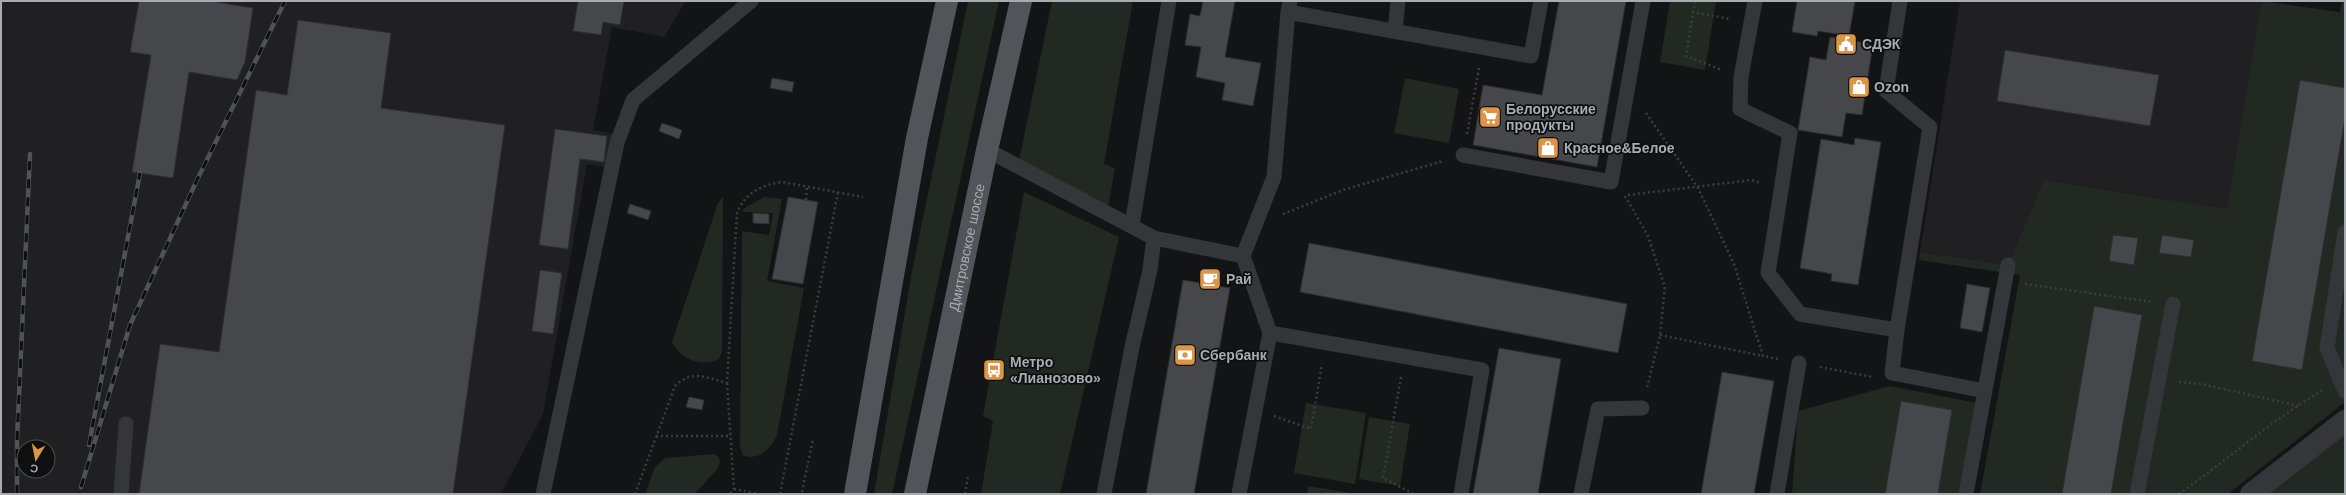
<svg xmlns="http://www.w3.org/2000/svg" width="2346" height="495" viewBox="0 0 2346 495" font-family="Arial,sans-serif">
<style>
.built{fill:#202022;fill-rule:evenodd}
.green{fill:#222922;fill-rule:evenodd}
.building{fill:#46474a;stroke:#2e2e31}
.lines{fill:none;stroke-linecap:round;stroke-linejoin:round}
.path{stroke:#3b3d40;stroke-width:2.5;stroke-dasharray:2 3;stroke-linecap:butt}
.service{stroke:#353639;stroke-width:15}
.minor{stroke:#353639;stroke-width:22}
.primary{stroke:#515458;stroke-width:22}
.rail-casing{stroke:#505256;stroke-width:4.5}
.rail{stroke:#0e0f10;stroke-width:3;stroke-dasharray:9;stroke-linecap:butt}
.labels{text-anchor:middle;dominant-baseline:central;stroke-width:3.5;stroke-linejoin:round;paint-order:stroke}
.poi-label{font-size:14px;font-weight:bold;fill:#a7acb3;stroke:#0e0f10;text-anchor:start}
.street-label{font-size:14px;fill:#a7acb3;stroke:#0e0f10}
</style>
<rect width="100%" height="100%" fill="#131415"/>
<path class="built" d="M1,1h685l-22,36 -52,-10 -19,103 20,4 -6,33 -20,-3 -44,250 -42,80h-500zM24,447h24v24h-24z
M1960,1h301l-34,208 -182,-29 -37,85 -88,-13z"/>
<path class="green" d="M968,1h31l-107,493h-18l38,-223z
M1052,1h81l-29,163 11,4 -7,40 -89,-47z
M1670,1h46l-11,69 -45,-8z
M2261,1l79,11 2,-11h3v87l-93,273 50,9 43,-252v284l-117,92h-117l31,-179 -48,-9 -32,188h-82l40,-219 -101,-15 1,-8 88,13 36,-85 183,29zM2113,235l25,3 -4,27 -25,-4zM2162,235l31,5 -2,17 -32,-5z
M1405,78l54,11 -10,54 -55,-10z
M1024,192l95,45 -59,257h-79l12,-73 -10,-5z
M723,196l-1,155 -3,8c-17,9 -39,0 -47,-17l46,-139z
M764,197l18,2 -15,82 37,7 -27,147c-6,13 -18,27 -34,20l-3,-8 2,-216 27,4 4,-22 -30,-1v-3z
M1890,386l87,17 -17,91h-22l13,-84 -50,-9 -16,93h-93l6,-83z
M1306,403l60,10 -11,71 -61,-11z
M1369,417l41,7 -10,62 -41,-7z
M2345,433v61h-81z
M714,454l5,3 1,5 -3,7 -22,25h-50l10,-27 10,-9z
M1308,486l49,8h-50z"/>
<path class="building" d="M139,1h71l43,7 -8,54 -8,18 -48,-8 -16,106 -41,-6 19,-117 -21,-3z
M578,1h46l-4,24 -17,-3 -2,13 -28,-4z
M1203,1h32l-10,56 36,6 -8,43 -31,-6 3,-17 -29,-6 5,-30 -16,-2 5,-31 10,2z
M1559,1h67l-29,166 -124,-22 10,-60 59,10z
M1797,1h58l-6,35 -31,-5 -1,5 -25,-4z
M298,20l93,13 -10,75 124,17 -52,369h-314l21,-150 59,8 37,-262 31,5z
M1830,37l43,7 -11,71 -16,-2 -4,24 -44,-7 12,-73 16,3z
M2005,50l154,25 -9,51 -153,-25z
M772,78l22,4 -2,10 -22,-4z
M2300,80l45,8v30l-43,252 -50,-9z
M662,123l20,7 -3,9 -20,-8z
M555,129l52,7 -3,26 -24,-3 -12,90 -29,-4z
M1855,138l26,4 -23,143 -27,-4 1,-7 -32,-6 21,-129 33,6z
M788,197l30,5 -15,82 -31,-5z
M630,204l21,7 -3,9 -21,-7z
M753,213l16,1v10l-16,-1z
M2113,235l25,3 -4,27 -25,-4z
M2162,235l32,5 -3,17 -32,-4z
M1309,243l318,61 -9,49 -318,-61z
M540,270l22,3 -9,61 -21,-3z
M1183,280l47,8 -8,46 -28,160h-48z
M1967,284l23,4 -8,44 -22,-4z
M2094,306l48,9 -18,103 -13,76h-49z
M1499,348l62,11 -23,135h-65z
M1722,372l52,9 -20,113h-53z
M689,397l15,3 -2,10 -16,-3z
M1901,401l51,9 -14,84h-53z"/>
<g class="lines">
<path class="path" d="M1695,1l-9,55 36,14
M1692,12l39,7
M1646,113l52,75 36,76 29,92 15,3
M1467,134l12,-66
M1628,195l124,-15 8,3
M1625,196l23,40 17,51 -5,48 -13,53
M806,200l1,-15
M1283,214l60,-24 100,-29
M2025,284l128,18
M1660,335l103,21
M1820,367l52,10
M1401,377l-18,101 31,16
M2179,382l22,2 98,22
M727,383l7,106 -4,5
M1274,416l37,13 11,-65
M656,436h75
M734,489l25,5
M802,492l11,-53
M635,494l40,-108c17,-17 31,-8 52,-3l10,-170c8,-20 24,-28 45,-31l81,15
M780,494l58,-302
M965,494l3,-18
M2179,494c48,-34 93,-74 144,-104"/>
<path class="service" d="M1290,1l-2,11 243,44 10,-55
M1755,1l-14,76 -1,32 50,24 -22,140 32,41 97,16
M1900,1l-14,90 44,36 -33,203 -5,43 93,18
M1395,31l3,-30
M987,150l167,88 -4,32 -18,77 -28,147
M1463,155l148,27 32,-181
M1132,225l37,-224
M2345,232l-18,116 18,43
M1154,238l89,18 27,77 -31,161
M1243,256l31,-79 14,-165
M1270,333l212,37 -21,124
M121,494l5,-70
M543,494l74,-351 16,-43 118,-99
M1581,494l17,-85 44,-1
M1777,494l22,-131
M1966,494l42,-229
M2137,494l36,-190"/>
<path class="minor" d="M2251,494l94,-73"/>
<g class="primary">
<path d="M855,494l62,-356 30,-137"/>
<path id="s1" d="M915,494l72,-344 34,-149"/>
</g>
<g class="rail-casing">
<path id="rail" d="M89,445l51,-272
M81,487l49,-162 67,-145 88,-179
M17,494v-54l13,-286"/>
</g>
<use href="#rail" class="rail"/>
</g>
<defs>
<g id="civic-square" transform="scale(1.15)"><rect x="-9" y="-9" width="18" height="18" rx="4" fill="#db9545" stroke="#0e0f10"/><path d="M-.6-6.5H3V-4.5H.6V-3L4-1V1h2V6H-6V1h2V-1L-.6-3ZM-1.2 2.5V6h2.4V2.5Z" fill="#fff"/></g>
<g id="shop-square" transform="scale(1.15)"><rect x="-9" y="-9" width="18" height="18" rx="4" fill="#db9545" stroke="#0e0f10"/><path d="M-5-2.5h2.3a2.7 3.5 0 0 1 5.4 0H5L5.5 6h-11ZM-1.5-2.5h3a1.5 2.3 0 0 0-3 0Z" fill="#fff"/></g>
<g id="supermarket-square" transform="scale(1.15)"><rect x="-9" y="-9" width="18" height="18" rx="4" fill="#db9545" stroke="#0e0f10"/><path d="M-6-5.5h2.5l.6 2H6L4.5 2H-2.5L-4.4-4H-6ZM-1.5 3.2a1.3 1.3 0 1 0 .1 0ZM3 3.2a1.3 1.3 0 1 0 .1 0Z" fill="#fff"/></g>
<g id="cafe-square" transform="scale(1.15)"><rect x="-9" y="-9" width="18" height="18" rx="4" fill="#db9545" stroke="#0e0f10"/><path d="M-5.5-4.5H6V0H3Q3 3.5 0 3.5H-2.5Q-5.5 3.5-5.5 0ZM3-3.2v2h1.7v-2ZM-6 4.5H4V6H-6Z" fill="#fff"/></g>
<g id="bank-square" transform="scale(1.15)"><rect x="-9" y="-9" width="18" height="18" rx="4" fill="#db9545" stroke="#0e0f10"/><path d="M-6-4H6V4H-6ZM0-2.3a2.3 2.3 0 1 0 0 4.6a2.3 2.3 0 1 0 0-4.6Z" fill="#fff"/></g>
<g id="bus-square" transform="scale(1.15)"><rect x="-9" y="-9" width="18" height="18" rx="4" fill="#db9545" stroke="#0e0f10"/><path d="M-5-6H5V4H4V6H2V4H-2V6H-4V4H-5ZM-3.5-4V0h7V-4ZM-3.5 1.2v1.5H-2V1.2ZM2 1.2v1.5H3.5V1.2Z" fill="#fff"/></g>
</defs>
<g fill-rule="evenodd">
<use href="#civic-square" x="1846" y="44"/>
<use href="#shop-square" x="1859" y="87"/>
<use href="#supermarket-square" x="1490" y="117"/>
<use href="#shop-square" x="1548" y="148"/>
<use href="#cafe-square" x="1210" y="279"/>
<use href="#bank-square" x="1185" y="355"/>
<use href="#bus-square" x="994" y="370"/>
</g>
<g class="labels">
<g class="poi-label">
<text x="1862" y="44">СДЭК</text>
<text x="1874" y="87">Ozon</text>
<text x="1506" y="109">Белорусские<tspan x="1506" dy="16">продукты</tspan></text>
<text x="1564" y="148">Красное&amp;Белое</text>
<text x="1226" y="279">Рай</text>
<text x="1200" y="355">Сбербанк</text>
<text x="1010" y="362">Метро<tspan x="1010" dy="16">«Лианозово»</tspan></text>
</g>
<g class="street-label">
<text stroke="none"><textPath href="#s1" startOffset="252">Дмитровское шоссе</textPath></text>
</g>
</g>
<rect width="2346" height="495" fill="none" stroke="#a7acb3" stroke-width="4"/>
<g transform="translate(36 459) rotate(190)"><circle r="19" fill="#0e0f10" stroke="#4b4e51"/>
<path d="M0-3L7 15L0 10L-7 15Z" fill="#db9545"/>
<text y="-6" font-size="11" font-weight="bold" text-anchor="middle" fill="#a7acb3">С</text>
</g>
</svg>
